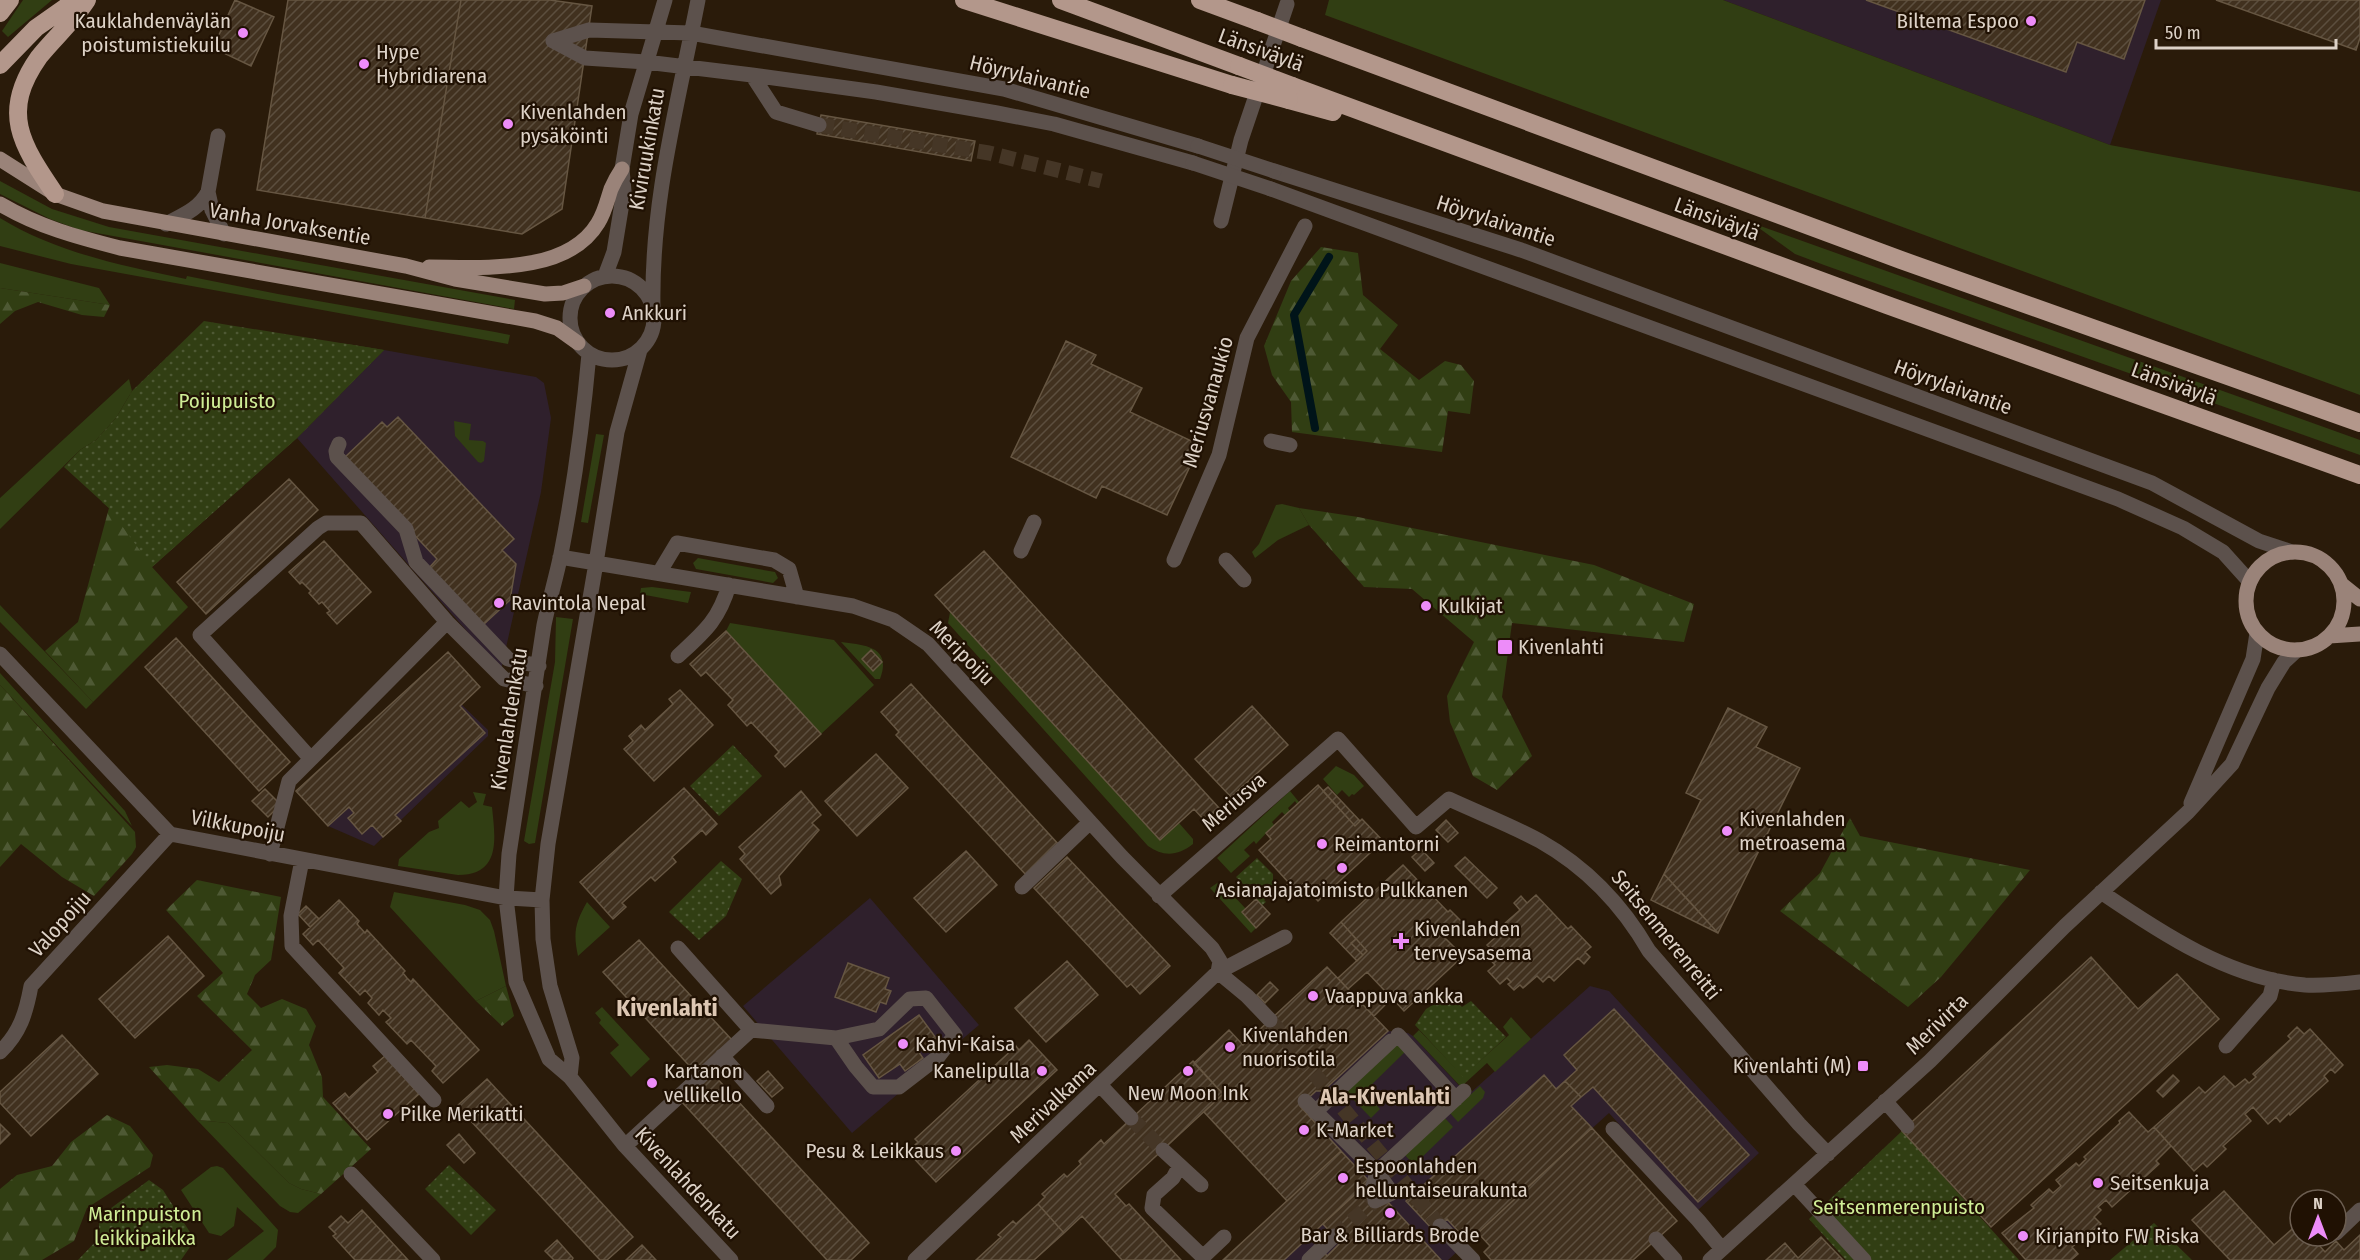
<svg xmlns="http://www.w3.org/2000/svg" width="2360" height="1260" viewBox="0 0 2360 1260" font-family="'Fira Sans Condensed',sans-serif">
<style>
.commercial{fill:#2f202c}
.grass{fill:#313e13}
.forest{fill:url(#forest-firs)}
.park{fill:url(#park-dots)}
.lines{fill:none;stroke-linecap:round;stroke-linejoin:round}
.stream{stroke:#001419;stroke-width:8}
.building{fill:url(#building-hatch);stroke:#665642;stroke-width:1.5}
.minor-tunnel{stroke:#453626;stroke-width:15;stroke-dasharray:15 8;stroke-linecap:butt}
.minor{stroke:#5c514c;stroke-width:15}
.major{stroke:#9a8379;stroke-width:15}
.highway{stroke:#b3978b;stroke-width:18}
.minor-bridge{stroke:#5c514c;stroke-width:15}
.highway-bridge{stroke:#b3978b;stroke-width:18}
.poi-dot{fill:#ed8cf9;stroke:#201103;stroke-width:2}
.labels{text-anchor:middle;dominant-baseline:central;stroke-width:4.5;stroke-linejoin:round;paint-order:stroke}
.poi-label{font-size:21px;fill:#ddd2c7;stroke:#201103;text-anchor:start}
.street-label{font-size:21px;fill:#ddd2c7;stroke:#201103}
.park-label{font-size:21px;fill:#cfed96;stroke:#201103}
.neighbourhood-label{font-size:22px;font-weight:bold;fill:#ddc7b3;stroke:#201103}
.quarter-label{font-size:24px;font-weight:bold;fill:#ddc7b3;stroke:#201103}
</style>
<defs>
<pattern id="forest-firs" width="22" height="20" patternUnits="userSpaceOnUse" patternTransform="scale(1.5)"><rect width="22" height="20" fill="#313e13"/><path d="M5 1l3.5 6h-7zM16 11l3.5 6h-7z" fill="#4e5934"/></pattern>
<pattern id="park-dots" width="8" height="8" patternUnits="userSpaceOnUse" patternTransform="scale(1.5)"><rect width="8" height="8" fill="#313e13"/><path d="M2 2h.1M6 6h.1" fill="none" stroke="#4e5934" stroke-width="1.8" stroke-linecap="round"/></pattern>
<pattern id="building-hatch" width="6" height="6" patternUnits="userSpaceOnUse" patternTransform="scale(1.5)"><rect width="6" height="6" fill="#41311f"/><path d="M-1 1l2-2M0 6l6-6M5 7l2-2" fill="none" stroke="#5c4e3e"/></pattern>
</defs>
<rect width="100%" height="100%" fill="#2a1b0a"/>
<path class="commercial" d="M1723,0h438l-51,145z
M384,350l152,27 8,6 7,35 -10,74 -40,178 -204,-232z
M461,704l27,26v6l-114,110 -46,-20z
M870,898l109,127 -127,108 -109,-127z
M1327,967l61,64 20,2 5,3 55,59 122,-109 19,5 150,162 -62,58 -88,-98 -161,147h-225l64,-59 -83,-89 19,-18 -29,-31 35,-33 14,15z"/>
<path class="grass" d="M23,0h29l-44,37 -6,-6z
M1329,0h394l387,145 250,47v203l-1035,-380z
M0,181l52,28 57,18 406,73 -1,9 -434,-79 -30,-11 -50,-25z
M0,218c55,34 123,48 186,61l1,-3 91,18 217,38 15,3 -2,9 -437,-80 -71,-18z
M1752,223l608,217v15l-536,-190 -29,-11z
M0,263l99,25 11,17 -110,-17z
M129,379l3,12 -16,27 -20,22 -16,10 -80,79v-31z
M454,421l17,3 -2,16 14,1 3,2 -2,18 -3,2 -3,-1 -23,-26z
M596,434l8,1 -16,88 -7,-1z
M1282,504l17,4 10,17 -31,15 -23,18 -3,-6 7,-8 17,-39z
M698,558l77,14 3,6 -5,5 -77,-14 -3,-6z
M652,587l39,5 -3,11 -48,-9 1,-6z
M0,605l93,97 -7,7 -86,-87z
M950,612l210,228 19,-17 14,16v5c-15,12 -30,13 -45,2l-200,-223z
M556,617l17,2 -38,224 -6,1 -5,-3 31,-179z
M730,623l104,17 40,45 -53,49 -95,-103z
M841,642c25,3 51,5 39,37h-5z
M0,673l125,138 7,15 -132,-141z
M1336,766l18,9 10,11 -10,9 -2,-1 -3,3 -7,-7 -5,5 -14,-16z
M1290,791l9,11 -2,2 -2,-3 -7,7 2,3 -5,4 -3,-3 -10,10 2,3 -18,19 -2,-3 -10,9 6,6 -19,17 -14,-15z
M473,792l13,2 -3,11 9,2c3,30 10,68 -34,68l-60,-9 1,-7 30,-27 10,-4 -1,-7 23,-20 8,7 8,-6z
M1220,881l26,28 -4,3 14,16 -5,5 -41,-45z
M394,892l71,13 15,5 10,10 4,11 12,55 -30,15 -86,-94z
M587,902l23,25 -32,29c-5,-23 -3,-33 9,-54z
M602,1007l48,52 -19,18 -21,-24 9,-8 -20,-22 2,-3 -6,-7z
M1511,1017l20,22 -36,33 -8,-9 -26,24 -48,-51 6,-6 44,46 46,-41 -6,-8z
M1398,1042l8,9 -42,41 16,17 -9,9 -25,-26z
M1480,1086l5,6 -2,6 -25,24 -8,-9z
M1445,1118l8,9 -39,38 -9,-10z
M197,1120l31,3 61,60 12,6 20,5 -23,19 -8,-1 -10,-6z
M217,1166l6,2 55,62 -2,17 -13,13h-36l37,-29 -27,-24 -3,19 -13,10 -12,-3 -28,-43 30,-23z"/>
<path class="forest" d="M1321,247l37,6 5,42 35,30 -18,24 39,31 26,-19 16,4 13,16 -4,33 -22,-3 -6,41 -150,-20 -1,-30 -19,-27 -8,-29 27,-65z
M0,288l110,17 -6,12 -22,-2 -44,-13 -23,9 -15,13z
M262,336l86,8 36,6 -87,88 -145,129 36,40 -95,95 -48,-51 33,-29 31,-114 -7,-6z
M1299,508l59,9 236,48 100,39 -10,38 -172,-19 -10,74 30,59 -35,34 -24,-14 -23,-54 -3,-26 27,-54 -62,-53 -48,-2 -55,-62z
M0,685l135,147 1,15 -4,7 -38,42 -32,-19 -41,-33 -21,23z
M1850,818l10,18 170,34 -89,107 -33,30 -128,-96 40,-38z
M197,880l84,17 -10,63 -16,15 -8,19 14,14 21,-9 24,10 10,17 -7,19 13,32 1,20 48,52 -50,45 -20,-5 -12,-6 -61,-60 -31,-3 -48,-53 18,-2 31,4 21,13 33,-32 -55,-54 26,-23 -57,-63z
M506,986l8,30 -12,10 -26,-25z
M107,1115l23,11 23,29 -3,12 -63,41 -13,33 -32,19h-42v-71l17,-14 35,-9 19,-24z"/>
<path class="park" d="M204,321l180,29 -87,88 -145,129 -43,-59 -45,-41 16,-17 16,-10 20,-22 16,-27z
M733,745l29,31 -43,40 -29,-30z
M1257,858l16,16v7l5,6 -14,13 2,2 -6,5 -8,-9 2,-2 -3,-3 1,-9 -8,1 -8,-8z
M721,861l21,18 -16,37 -27,24 -30,-28z
M1441,990l21,17 9,-6 35,36 -43,40 -48,-52 11,-16 10,-6 -2,-8z
M1902,1131l117,129h-173l-37,-41z
M449,1165l47,45 -25,25 -46,-46z
M149,1180l14,10 32,50 -14,20h-103l21,-22v-21z
M2154,1223l38,37h-82z"/>
<g class="lines">
<path class="stream" d="M1315,428l-21,-113 35,-58"/>
</g>
<path class="building" d="M235,0l39,17 -23,49 -38,-18z
M288,0h173l-36,218 -168,-28z
M461,0h89l42,6 -30,203 -40,25 -97,-16z
M1866,0h279l-21,59 -47,-17 -11,30z
M2216,0h144v38l-4,12z
M821,115l154,26 -4,20 -154,-27z
M1066,341l30,14 -5,9 51,24 -12,24 70,33 -33,70 -65,-29 -6,12 -85,-41z
M398,417l116,122 -12,11 14,14 -6,36 -27,25 -54,-57 8,-9 -94,-100 39,-37 5,5z
M289,479l29,31 -112,104 -29,-32z
M324,541l47,51 -34,32 -10,-11 3,-2 -8,-9 -3,2 -10,-11 2,-2 -9,-9 -2,2 -11,-12z
M984,551l235,257 -14,13 -11,-12 -34,31 -225,-245z
M726,631l95,103 -36,33 -10,-11 4,-4 -13,-14 -15,-16 -4,4 -19,-21 5,-5 -27,-28 -5,4 -11,-12z
M176,638l114,124 -31,29 -114,-124z
M871,650l11,12 -9,9 -11,-12z
M448,652l32,35 -20,19 25,27 -90,82 6,6 -18,16 -11,-12 -10,9 -14,-16 6,-5 -5,-6 -21,19 -32,-35z
M911,684l149,162 -33,30 -131,-141 3,-3 -18,-20z
M680,690l33,35 -59,56 -30,-32 9,-8 -4,-5 12,-11 4,5 28,-26 -4,-5z
M1252,706l36,39 -57,52 -36,-38z
M1728,708l39,19 -11,20 44,21 -82,165 -54,-59 37,-74 -15,-7z
M876,754l32,34 -51,48 -32,-35z
M1318,785l37,41 7,-7 21,22 -65,60 -15,-16 -10,9 -7,-8 3,-3 -30,-33 12,-11 -5,-6z
M1328,787l32,34 -5,5 -32,-35z
M684,788l33,36 -11,11 -4,-5 -30,27 4,5 -21,19 -4,-4 -19,17 -10,9 4,4 -13,12 -33,-37z
M265,789l12,12 -1,8 -8,8 -16,-16z
M801,791l20,24 -9,8 7,7 -40,46 2,9 -10,9 -31,-35 5,-5 -6,-7z
M1446,820l12,13 -10,9 -12,-12z
M1421,849l13,14 -9,8 -13,-14z
M966,851l31,34 -51,47 -32,-34z
M1067,857l103,109 -30,28 -9,-10 -4,3 -93,-99z
M1465,857l32,31 -10,10 -32,-32z
M1403,865l45,47 2,-2 12,12 -17,16 18,18 -59,55 -12,-13 -18,18 -8,-8 19,-17 -18,-19 -19,17 -10,-11 25,-23 -12,-12 5,-4 -15,-17z
M1664,874l26,28 28,31 -67,-33z
M1536,895l32,34 3,-3 20,21 -6,5 5,5 -6,7 -6,-6 -24,23 -5,-5 -6,6 -6,-6 -14,12 -3,-3 -6,5 -6,-6 3,-2 -4,-4 -7,6 -12,-13 7,-6 -10,-11 6,-5 -4,-4 20,-18 -3,-3 16,-14 -6,-7 7,-7 6,7z
M1256,899l14,15 -14,14 -14,-16z
M339,900l20,21 -2,3 8,9 2,-3 38,41 -2,2 4,5 4,4 2,-3 66,71 -36,33 -11,-12 4,-5 -25,-26 -4,4 -21,-22 5,-4 -8,-8 -4,5 -11,-12 4,-5 -7,-8 -5,5 -21,-22 5,-5 -26,-28 -5,5 -10,-11z
M306,906l13,13 -9,8 -12,-13z
M1341,922l26,29 -10,10 -27,-28z
M168,936l36,40 -69,62 -36,-39z
M639,940l93,100 -36,33 -93,-101z
M2091,957l47,52 39,-35 42,45 -228,208 -89,-96z
M1067,961l31,34 -52,47 -31,-34z
M848,963l41,15 -4,11 6,2 -3,7 -2,6 -6,-2 -4,10 -41,-15z
M1327,967l61,64 -65,60h-7l-16,15 41,45 -54,50 -83,-89 19,-18 -29,-31 35,-33 14,15z
M1270,982l8,8 -13,13 -8,-8z
M1614,1009l135,146 -51,47 -105,-115 -12,10 -16,-16 12,-11 -13,-15z
M919,1015l17,23 -18,13 5,7 -18,13 -5,-7 -21,14 -16,-23z
M2297,1027l7,7 6,-5 33,36 -8,8 -4,-4 -7,7 4,5 -38,34 -1,-2 -9,9 -4,-5 -8,7 -15,-17 -8,7 6,7 -28,25 3,3 -19,18 -4,-4 -9,8 -40,-44 45,-40 6,6 19,-17 11,11 10,-8 4,4 7,-6 -3,-3 38,-35 -3,-3z
M62,1035l36,39 -67,62 -31,-33v-11z
M1029,1040l28,30 -121,112 -28,-30 10,-10 -3,-3 101,-93 3,4z
M385,1056l34,38 -52,46 -34,-37 12,-10 4,5 16,-15 13,-11 -5,-6z
M1193,1061l30,33 -108,100 11,12 3,-2 52,56h-59l-40,-44 -18,17 -26,-29 7,-7 -3,-3 22,-20 3,3 14,-13 -2,-3 22,-21 3,4z
M768,1071l15,17 -11,9 -15,-16z
M712,1073l157,170 -18,17h-24l-146,-159z
M1544,1075l12,14 9,-8 16,16 -10,9 21,22 -124,114 -21,-23 -13,12 -28,-30z
M2173,1075l6,6 -16,16 -6,-6z
M487,1079l146,158 -26,23h-7l-143,-154z
M2129,1112l19,20 6,-5 17,19 -15,15 3,3 -47,43 -6,-7 -8,7 3,3 -7,7 7,7 -29,23 6,7 -7,6h-45l-24,-27 32,-25 -3,-3 18,-16 4,4 8,-7 -5,-6 20,-17 3,3 7,-7 -2,-2 36,-34 -1,-2z
M0,1124l10,10 -10,10z
M1592,1128l85,93 -44,39h-142l-7,-8 6,-6 -12,-13z
M459,1134l16,19 -11,10 -17,-18z
M1341,1151l28,30 -85,79h-61z
M1362,1188l18,18 7,-5 54,59h-124l7,-8 3,4 13,-13 -17,-19z
M2224,1191l50,54 25,-22 1,13h11l14,16 11,-11 8,9 16,-15v25h-130l-38,-40z
M1038,1204l26,29 -30,27h-58l25,-23 -3,-2 15,-14 3,3z
M362,1210l35,38 11,12h-53l-22,-24 3,-2 -7,-7 12,-11 7,7z
M1821,1237l22,23h-77l19,-17 13,15z
M557,1240l16,18 -1,2h-18l-9,-9z
M642,1245l14,15h-30z"/>
<g class="lines">
<path class="minor-tunnel" d="M819,125l170,28 112,28
M1270,1020l170,206
M1131,1118l32,32
M1334,1236l41,-35"/>
<path class="minor" d="M553,41l36,-11 102,3 313,56 194,57
M553,41l32,17 61,4 106,13 124,17 121,21 57,11 139,39
M752,75l24,37 43,13
M1274,171l247,79 631,233 107,58 33,11
M1271,189l847,310 65,29 40,24 27,30
M208,192l4,18 12,24
M1221,221l20,-81 46,-136
M166,224c17,-9 33,-15 42,-32l10,-56
M570 318a42 42 0 1 1 84 0a42 42 0 1 1-84 0Z
M605,276l9,-24 10,-61 -2,-22 9,-55 34,-114
M653,307c-2,-107 25,-203 45,-307
M589,354c-6,67 -15,133 -28,200 -5,24 -12,47 -17,71l-35,229 -3,44 10,84 33,77 21,18 55,69 106,114
M1271,441l19,4
M339,444l-3,7 1,6 69,72 10,33 92,97 31,7
M1021,551l13,-29
M560,557l293,49 40,14 35,24 194,213 90,91 8,13 -2,11
M1174,560l45,-105 28,-117 58,-112
M1226,560l18,20
M659,573l18,-30 97,17 15,9 8,28
M0,654l170,180 336,64 36,2
M678,656c26,-24 41,-36 51,-71
M311,759l136,-137
M2191,803l62,-144 4,-26
M270,854l19,-73 22,-22 -111,-124 118,-107 8,-5h35l86,99 57,57 32,7
M302,860l-11,56 1,30 142,154
M1022,887l68,-65
M2101,892c60,41 129,87 204,93 18,1 37,-1 55,-3
M1159,896l179,-157 78,88 33,-28c30,14 62,26 91,42 46,26 83,65 109,110l150,173 29,30
M1218,972l29,24 23,24
M751,1030l85,8 20,29 17,20h26l39,-30 17,-22 -29,-37 -16,1 -31,30 -43,9
M1398,1035l58,64
M2226,1046l44,-50 4,-16
M0,1052c20,-19 26,-39 31,-66l139,-152
M722,1056l45,50
M570,1077l2,-19 -22,-72 -7,-47 -1,-39 6,-56 48,-281 21,-131 23,-82
M1101,1086l30,32
M1305,1101l72,71 15,21 -17,8 -2,-15 4,-14 87,-81
M1885,1101l22,25
M1315,1112l76,-71
M1613,1129l85,91 24,29
M625,1146l126,-116 -73,-82
M1163,1150l38,35
M1179,1167l-6,11 -19,17 -2,13 51,49 21,-20
M351,1174l82,86
M1794,1184l70,76
M1440,1226l33,34
M2336,1233l24,-23
M1656,1239l19,21
M915,1260l303,-288 67,-35
M1309,1260l25,-24
M1710,1260l220,-199 135,-135 123,-114 44,-48 36,-76 16,-26 13,-12"/>
<path class="major" d="M0,159l55,35 48,17 303,55 49,13 90,15 18,-1 21,-7
M0,204c39,23 77,33 120,44l415,73 22,7 21,15
M429,267c52,0 138,8 169,-44 7,-11 9,-22 13,-34 3,-7 7,-14 11,-20
M2246 601a49 49 0 1 1 98 0a49 49 0 1 1-98 0Z
M2341,584l19,15
M2329,636l31,-2"/>
<path class="highway" d="M964,0l268,85
M1061,0l178,66
M1200,0l57,21
M0,13l10,-13
M1302,38l599,222 459,163
M0,65l36,-37 40,-28
M1292,86l595,219 473,170
M1289,100l44,12
M55,194c-34,-50 -55,-82 -16,-137 16,-20 34,-35 48,-57"/>
<path class="minor-bridge" d="M1198,146l76,25
M1193,163l78,26"/>
<path class="highway-bridge" d="M1257,21l45,17
M1239,66l53,20
M1232,85l57,15"/>
</g>
<g class="poi-dot">
<circle cx="2031" cy="21" r="6"/>
<circle cx="243" cy="33" r="6"/>
<circle cx="364" cy="64" r="6"/>
<circle cx="508" cy="124" r="6"/>
<circle cx="610" cy="313" r="6"/>
<circle cx="499" cy="603" r="6"/>
<circle cx="1426" cy="606" r="6"/>
<rect x="1497" y="639" width="16" height="16" rx="3"/>
<circle cx="1727" cy="831" r="6"/>
<circle cx="1322" cy="844" r="6"/>
<circle cx="1342" cy="868" r="6"/>
<path d="M1398 932h6v6h6v6h-6v6h-6v-6h-6v-6h6z"/>
<circle cx="1313" cy="996" r="6"/>
<circle cx="903" cy="1044" r="6"/>
<circle cx="1230" cy="1047" r="6"/>
<rect x="1857" y="1060" width="12" height="12" rx="3"/>
<circle cx="1042" cy="1071" r="6"/>
<circle cx="1188" cy="1071" r="6"/>
<circle cx="652" cy="1083" r="6"/>
<circle cx="388" cy="1114" r="6"/>
<circle cx="1304" cy="1130" r="6"/>
<circle cx="956" cy="1151" r="6"/>
<circle cx="1343" cy="1178" r="6"/>
<circle cx="2098" cy="1183" r="6"/>
<circle cx="1390" cy="1213" r="6"/>
<circle cx="2023" cy="1236" r="6"/>
</g>
<g class="labels">
<g class="poi-label">
<text x="231" y="21" text-anchor="end">Kauklahdenväylän<tspan x="231" dy="24">poistumistiekuilu</tspan></text>
<text x="2019" y="21" text-anchor="end">Biltema Espoo</text>
<text x="376" y="52">Hype<tspan x="376" dy="24">Hybridiarena</tspan></text>
<text x="520" y="112">Kivenlahden<tspan x="520" dy="24">pysäköinti</tspan></text>
<text x="622" y="313">Ankkuri</text>
<text x="511" y="603">Ravintola Nepal</text>
<text x="1438" y="606">Kulkijat</text>
<text x="1518" y="647">Kivenlahti</text>
<text x="1739" y="819">Kivenlahden<tspan x="1739" dy="24">metroasema</tspan></text>
<text x="1334" y="844">Reimantorni</text>
<text x="1342" y="890" text-anchor="middle">Asianajajatoimisto Pulkkanen</text>
<text x="1414" y="929">Kivenlahden<tspan x="1414" dy="24">terveysasema</tspan></text>
<text x="1325" y="996">Vaappuva ankka</text>
<text x="1242" y="1035">Kivenlahden<tspan x="1242" dy="24">nuorisotila</tspan></text>
<text x="915" y="1044">Kahvi-Kaisa</text>
<text x="1851" y="1066" text-anchor="end">Kivenlahti (M)</text>
<text x="664" y="1071">Kartanon<tspan x="664" dy="24">vellikello</tspan></text>
<text x="1030" y="1071" text-anchor="end">Kanelipulla</text>
<text x="1188" y="1093" text-anchor="middle">New Moon Ink</text>
<text x="400" y="1114">Pilke Merikatti</text>
<text x="1316" y="1130">K-Market</text>
<text x="944" y="1151" text-anchor="end">Pesu &amp; Leikkaus</text>
<text x="1355" y="1166">Espoonlahden<tspan x="1355" dy="24">helluntaiseurakunta</tspan></text>
<text x="2110" y="1183">Seitsenkuja</text>
<text x="1390" y="1235" text-anchor="middle">Bar &amp; Billiards Brode</text>
<text x="2035" y="1236">Kirjanpito FW Riska</text>
</g>
<g class="street-label">
<text transform="translate(1261 50) rotate(20)">Länsiväylä</text>
<text transform="translate(1030 77) rotate(14)">Höyrylaivantie</text>
<text transform="translate(647 149) rotate(-80)">Kiviruukinkatu</text>
<text transform="translate(1717 219) rotate(20)">Länsiväylä</text>
<text transform="translate(1496 221) rotate(18)">Höyrylaivantie</text>
<text transform="translate(290 224) rotate(10)">Vanha Jorvaksentie</text>
<text transform="translate(2174 384) rotate(20)">Länsiväylä</text>
<text transform="translate(1953 387) rotate(20)">Höyrylaivantie</text>
<text transform="translate(1208 402) rotate(-74)">Meriusvanaukio</text>
<text transform="translate(962 653) rotate(45)">Meripoiju</text>
<text transform="translate(509 719) rotate(-81)">Kivenlahdenkatu</text>
<text transform="translate(1234 802) rotate(-41)">Meriusva</text>
<text transform="translate(238 826) rotate(11)">Vilkkupoiju</text>
<text transform="translate(60 924) rotate(-48)">Valopoiju</text>
<text transform="translate(1666 935) rotate(51)">Seitsenmerenreitti</text>
<text transform="translate(1937 1024) rotate(-44)">Merivirta</text>
<text transform="translate(1053 1102) rotate(-43)">Merivalkama</text>
<text transform="translate(688 1183) rotate(47)">Kivenlahdenkatu</text>
</g>
<g class="park-label">
<text x="227" y="401">Poijupuisto</text>
<text x="1899" y="1207">Seitsenmerenpuisto</text>
<text x="145" y="1214">Marinpuiston<tspan x="145" dy="24">leikkipaikka</tspan></text>
</g>
<g class="neighbourhood-label">
<text x="1385" y="1096">Ala-Kivenlahti</text>
</g>
<g class="quarter-label">
<text x="667" y="1008">Kivenlahti</text>
</g>
</g>
<g transform="translate(2318 1218)"><circle r="28" fill="#201103" stroke="#6c5e51" stroke-width="1.5"/>
<path d="M0-4.5L10 22L0 15L-10 22Z" fill="#ed8cf9"/>
<text y="-9" font-size="16" font-weight="bold" text-anchor="middle" fill="#ddd2c7">N</text>
</g>
<path d="M2156 39v9h180v-9" fill="none" stroke="#ddd2c7" stroke-width="3"/>
<text x="2165" y="39" font-size="18" fill="#ddd2c7" stroke="#201103" stroke-width="4.5" paint-order="stroke">50 m</text>
</svg>
